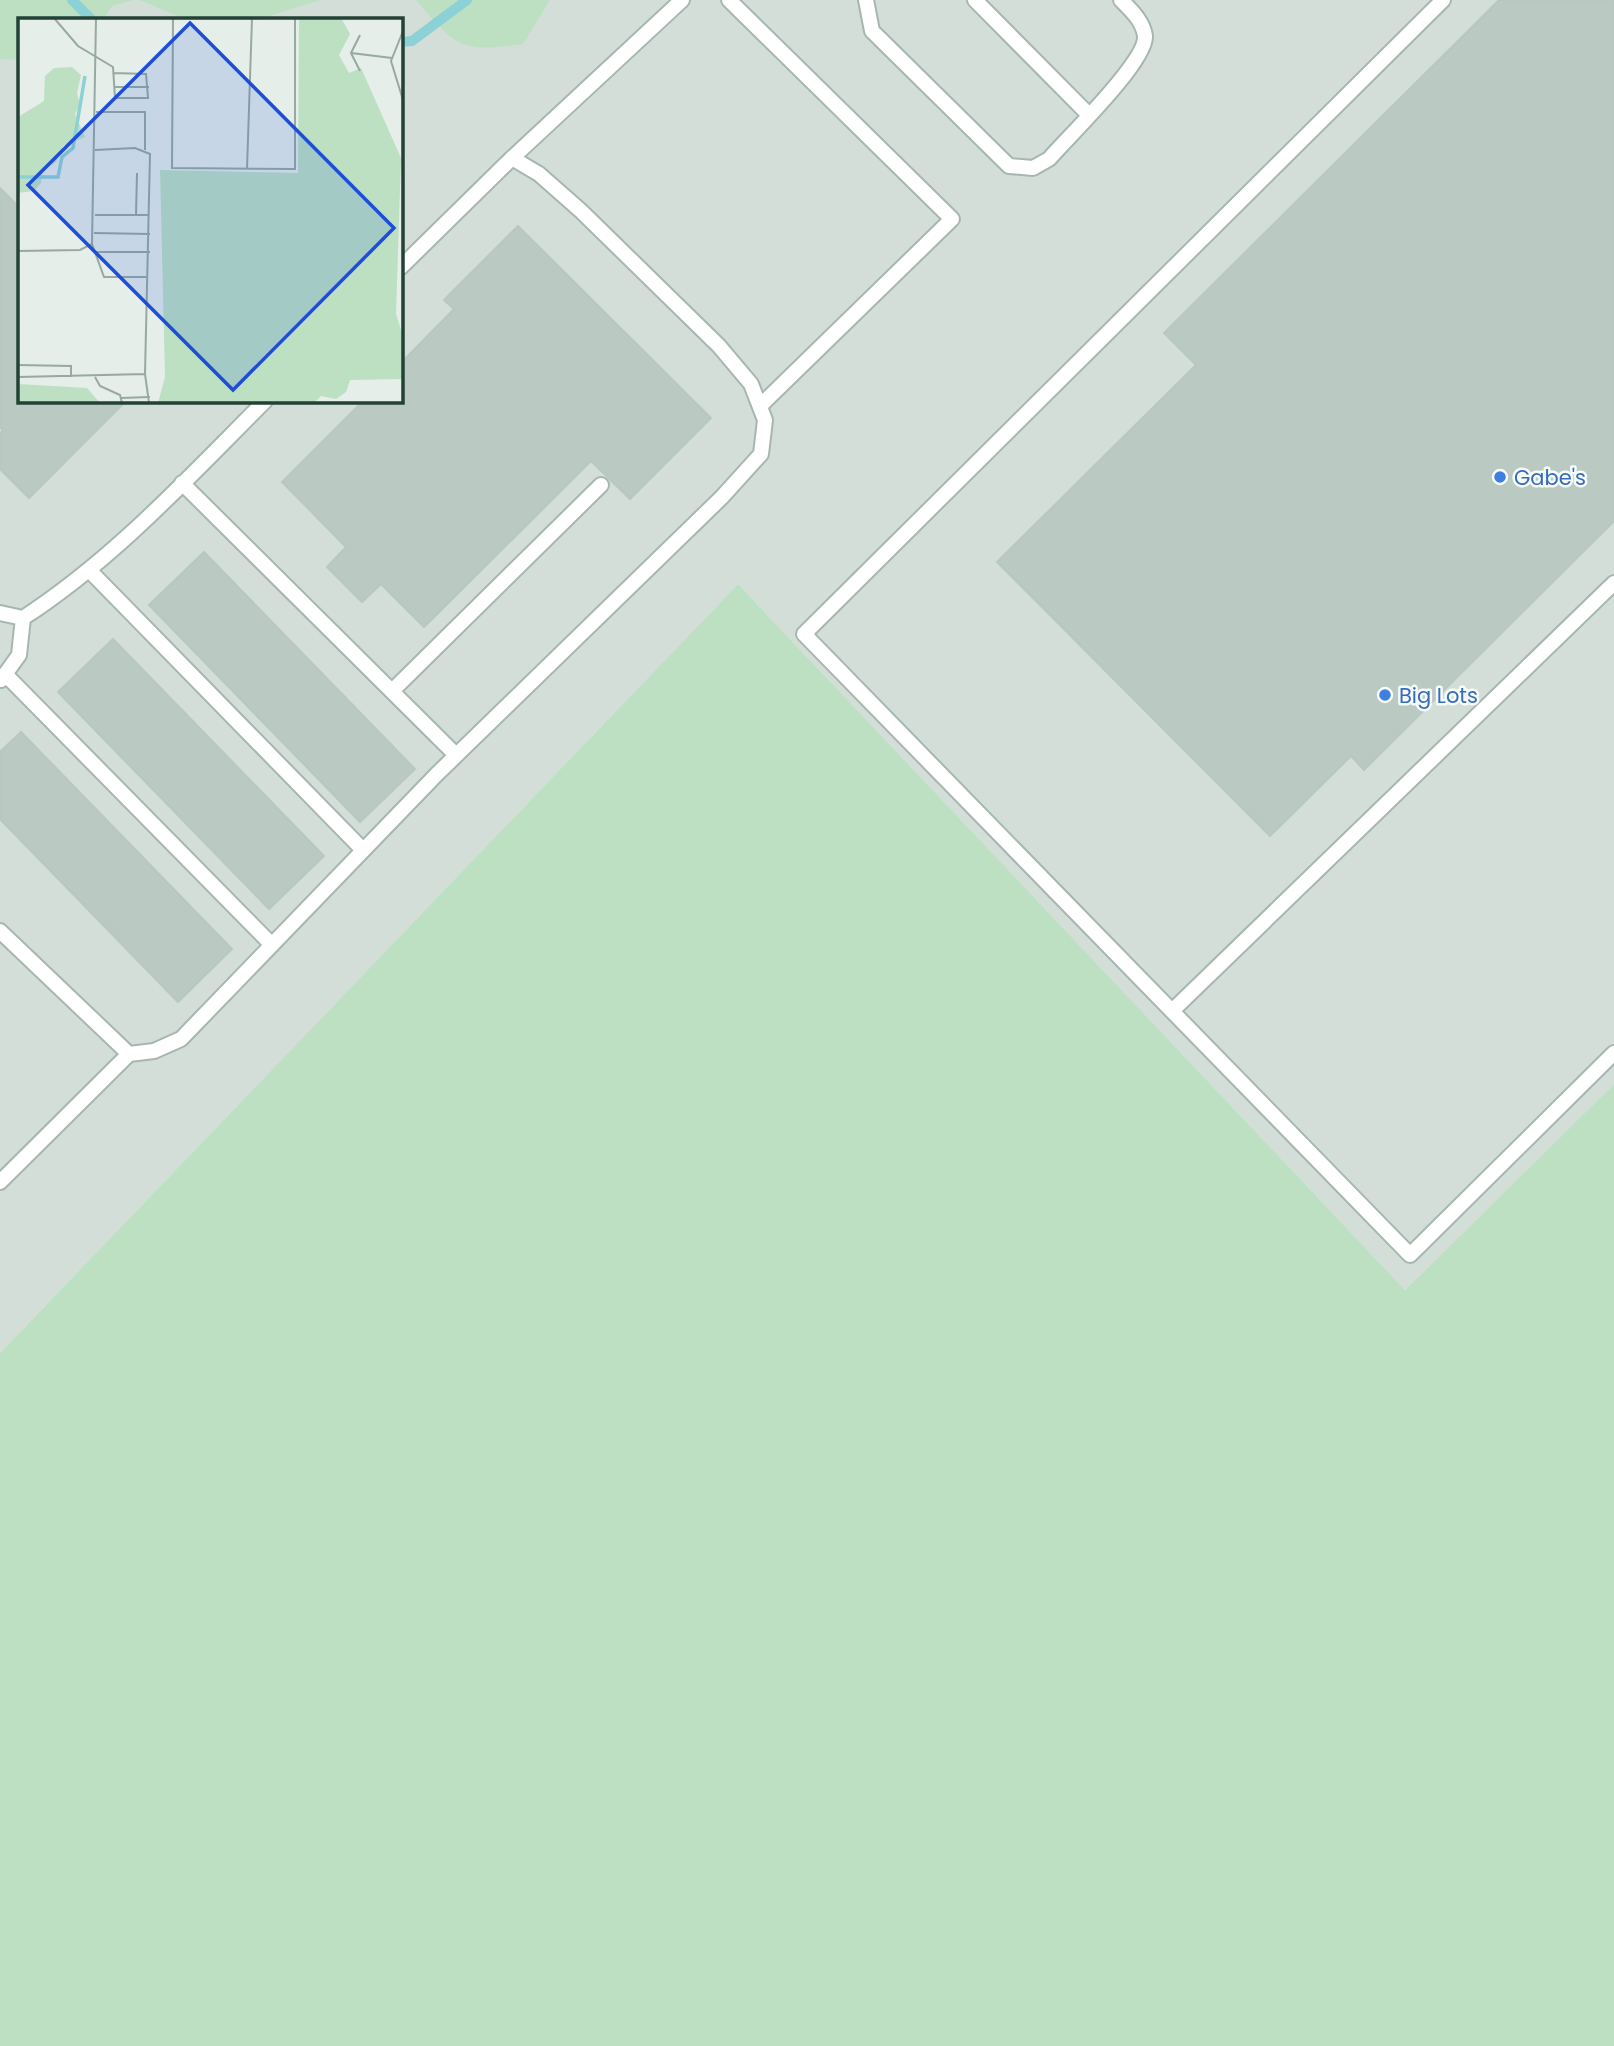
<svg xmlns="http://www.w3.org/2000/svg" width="1614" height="2046" viewBox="0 0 1614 2046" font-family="Poppins,sans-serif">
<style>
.built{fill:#d3ded8;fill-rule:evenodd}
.green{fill:#bde0c3}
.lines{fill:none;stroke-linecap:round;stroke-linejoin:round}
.stream{stroke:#8cd1d5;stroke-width:10}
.building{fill:#bac9c2;stroke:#b7c9bf;stroke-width:2}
.lane-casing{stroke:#a7b7b0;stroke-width:18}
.lane{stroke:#fff;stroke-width:14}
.shop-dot{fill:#3f7fe0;stroke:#f6fbf8;stroke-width:2.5}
.labels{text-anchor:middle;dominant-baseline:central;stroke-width:5;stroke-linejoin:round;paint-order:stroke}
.shop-label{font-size:21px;fill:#366cbe;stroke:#f6fbf8;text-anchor:start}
.inset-river{fill:none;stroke:#8cd1d5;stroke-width:3.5}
.inset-road{fill:none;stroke:#97a9a1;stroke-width:2}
.view{fill:#1d4ed8;fill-opacity:0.15;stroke:#1d4ed8;stroke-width:3.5}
.inset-edge{fill:none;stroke:#234136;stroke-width:3.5}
</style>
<rect width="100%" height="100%" fill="#e5eee9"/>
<path class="built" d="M0,0h1614v1084l-209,206 -667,-706 -738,769zM19,19h382v382h-382z"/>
<path class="green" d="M0,0h134l-22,6 -8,13h-85v41l-19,-1z
M140,0h180l-60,19h-76z
M416,0h134l-27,44c-63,9 -67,3 -107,-44z
M738,584l667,706 209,-206v962h-1614v-693z"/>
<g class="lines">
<path class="stream" d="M72,0l19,19
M401,42l11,-1 55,-41"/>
</g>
<path class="building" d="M1499,0h115v521l-250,249 -13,-14 -81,80 -273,-274 199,-197 -32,-32z
M0,188l19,19v194h107l-97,97 -29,-29v-35l3,-4 -3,-3z
M518,226l193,192 -81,81 -39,-38 -167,166 -43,-43 -19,18 -35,-35 19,-20 -64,-65 81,-81h38v-38l53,-54 -10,-9z
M204,552l211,217 -55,53 -211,-217z
M113,639l211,217 -55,53 -211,-217z
M21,732l211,217 -54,53 -178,-183v-67z"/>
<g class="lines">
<g class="lane-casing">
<path id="lane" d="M729,0l223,219 -192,187
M866,0l6,31 137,135 24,2 16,-9c19,-22 98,-98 96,-123 -2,-15 -14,-26 -24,-36
M975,0l114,115
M1443,0l-639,634 606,621 204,-202
M401,267l111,-109 170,-158
M182,483l274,272
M89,570l274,280
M0,613l23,5c91,-59 166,-141 242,-217
M5,674l267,271
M1,680l18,-25 4,-37
M392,691l209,-206
M0,931l129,123
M1173,1010l441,-427
M0,1182l129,-128 25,-3 27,-12 256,-265 285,-277 39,-43 4,-34 -14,-36 -32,-38 -138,-135 -42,-37 -27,-16"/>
</g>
<use href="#lane" class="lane"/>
</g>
<g class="shop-dot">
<circle cx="1500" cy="477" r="7"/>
<circle cx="1385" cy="695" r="7"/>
</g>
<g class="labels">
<g class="shop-label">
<text x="1514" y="477">Gabe's</text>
<text x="1399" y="695">Big Lots</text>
</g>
</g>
<g transform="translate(18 18)">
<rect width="385" height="385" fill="#e5eee9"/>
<path d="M281,0h42l9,16 -11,21 10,18 12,-5 40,90 -5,156 7,22v43l-53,1 -4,12 -10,7 -15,-3 -7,7h-156l7,-26 -5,-207 138,3zM54,49l9,8 -4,18 3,12 -5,9 10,23 -22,9 -7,16 -14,9 -1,12 -7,8 -16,2v-76l26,-16 1,-25 9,-8zM0,366l69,4 13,15h-82z" fill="#bde0c3"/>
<path class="inset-river" d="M0,159h40l4,-20 11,-9 12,-72"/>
<path class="inset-road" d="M36,0l24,28 35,21 2,31h33l-2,-24 -32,-1M155,0l-1,150 123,1v-151M385,13l-12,30 12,39M333,35l41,5M342,53l-9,-18 9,-18M96,69h35M78,94h49v38M229,151l5,-151M77,197h54M118,197l1,-42M76,215l56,1M74,226l12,33h42M0,233l62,-1 12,-6 4,-226M78,234h54M0,347l53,1v11M127,356l4,29M0,359l127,-3 5,-220 -15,-6 -40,2M77,359l5,9 20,9 2,8M103,380l29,-1"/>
<path class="view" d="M172,5l204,205 -161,162 -205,-205z"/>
<rect width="385" height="385" class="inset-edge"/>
</g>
</svg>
